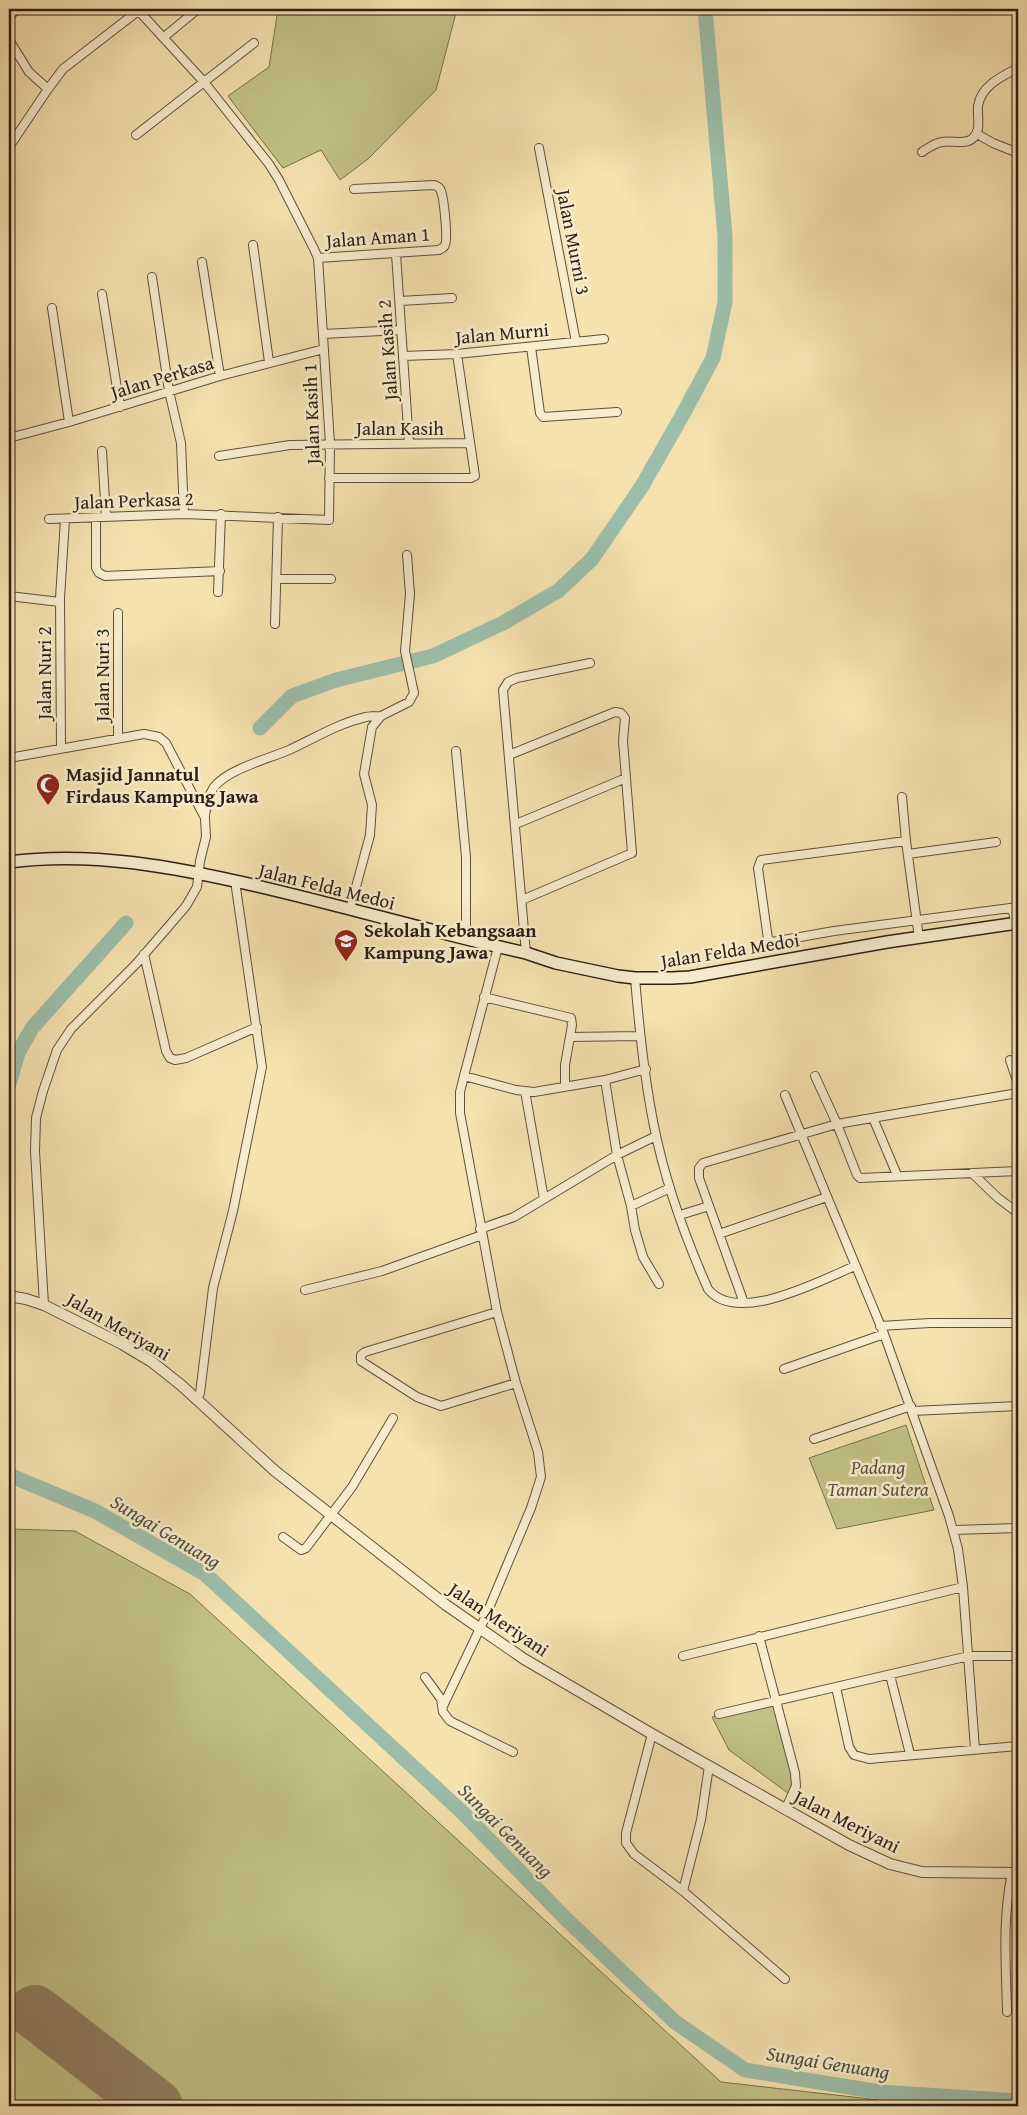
<svg xmlns="http://www.w3.org/2000/svg" width="1027" height="2115" viewBox="0 0 1027 2115" font-family="'Gentium Book Plus',serif">
<style>
.green{fill:#c2c186;stroke:#78704e}
.lines{fill:none;stroke-linecap:round;stroke-linejoin:round}
.river{stroke:#9cbea9;stroke-width:15}
.runway{stroke:#928062;stroke-width:54}
.minor-casing{stroke:#604f3c;stroke-width:10}
.tertiary-casing{stroke:#604f3c;stroke-width:12}
.secondary-casing{stroke:#2e1e15;stroke-width:14}
.minor{stroke:#f8eccb;stroke-width:8}
.tertiary{stroke:#f8eccb;stroke-width:10}
.secondary{stroke:#f8eccb;stroke-width:11}
.labels{text-anchor:middle;dominant-baseline:central;stroke-width:5;stroke-linejoin:round;paint-order:stroke}
.street-label{font-size:19px;fill:#2e1e15;stroke:#f8eccb}
.poi-label{font-size:19px;font-weight:bold;fill:#2e1e15;stroke:#f8eccb;text-anchor:start}
.park-label{font-size:19px;font-style:italic;fill:#5a4f37;stroke:#f8eccb}
.water-label{font-size:20px;font-style:italic;fill:#4f4e41;stroke:#f8eccb}
</style>
<rect width="100%" height="100%" fill="#f5e2af"/>
<filter id="stains"><feTurbulence type="fractalNoise" baseFrequency=".004" numOctaves="4"/><feColorMatrix values="0 0 0 0 .2 0 0 0 0 .09 0 0 0 0 .02 0 0 0 .5 -.17"/></filter>
<radialGradient id="worn" r=".72"><stop offset=".6" stop-color="#630" stop-opacity="0"/><stop offset="1" stop-color="#630" stop-opacity=".3"/></radialGradient>
<path class="green" d="M278,9h179l-21,81 -68,69 -28,21 -19,-30 -38,18 -55,-72 41,-29z
M906,1425l28,85 -97,19 -28,-71z
M9,1529l66,2 115,63 531,488 211,24h-923z
M777,1701l18,72 -3,23 -63,-46 -17,-33z"/>
<g class="lines">
<path class="river" d="M260,728l32,-32 44,-16 97,-24 70,-33 55,-32 34,-32 50,-73 41,-72 30,-56 12,-56v-66l-20,-227
M9,1084l9,-31 14,-25 94,-105
M9,1475l86,36 110,63 257,238 105,108 108,102 70,48 135,22 138,9"/>
<path class="runway" d="M35,2012l121,94"/>
<g class="minor-casing">
<path id="minor" d="M9,16l9,-7
M164,37l34,-28
M9,40l20,32 19,17
M977,134l16,9 25,10
M136,135l118,-92
M9,147l39,-58 15,-20 75,-58
M539,148l37,194
M922,152c6,-4 12,-9 20,-10 9,-2 22,3 30,-3 10,-8 5,-21 6,-33 3,-20 24,-30 40,-38
M253,245l16,117
M396,254l13,189
M318,258l121,-8c3,-2 5,-2 6,-5 3,-6 -1,-50 -5,-56 -2,-3 -3,-3 -6,-4l-80,4
M202,262l18,114
M152,277l17,114 12,52 3,71
M102,294l18,113
M400,301l52,-3
M52,308l17,114
M323,334l78,-4
M531,347l9,66 3,4 74,-5
M403,356l54,-2 147,-15
M9,438l60,-16 151,-46 104,-27
M102,451l4,66
M219,456l71,-11 180,-2
M329,478h142l4,-2 -18,-122
M96,518v50l3,5 6,3 115,-5
M49,519l135,-5 145,6 1,-76 -12,-186 -4,-9 -35,-69 -10,-16 -65,-82 -67,-73
M277,579h54
M218,592l3,-78
M9,596l51,6
M275,624l3,-107
M118,738v-125
M61,748l-1,-150 5,-79
M456,751l10,106v82
M509,755l106,-43 6,1 4,5 -2,23 9,112 -110,47
M9,758l135,-24 15,3 7,6 39,75 1,19 -6,24 -3,26 -11,19 -18,21 -32,37 -65,65 -14,21 -14,41 -7,27 -1,33 9,154
M902,797l4,44 13,97
M205,816c1,-10 3,-20 9,-29 14,-18 54,-28 75,-37 24,-11 50,-27 77,-33 5,-1 10,-1 15,-1
M516,824l110,-46
M906,841l-145,19 -3,8 10,71 4,3 62,-11 184,-24
M908,854l88,-12
M1012,908l6,26
M350,909l20,-74 2,-30 -8,-31 8,-47 9,-11 28,-14 5,-9 -9,-42 5,-57 -3,-39
M526,953l-23,-263 5,-8 9,-4 73,-15
M144,954l22,97 4,7 5,2 11,-2 71,-31
M635,978c4,49 9,99 19,148 11,55 31,111 54,163 29,37 113,-9 147,-23
M484,997l87,21 1,7 -7,40v22
M570,1037l70,-1
M1010,1060l8,24
M464,1076l52,14 18,2 71,-12 41,-11
M815,1076l22,48 20,51 3,3 158,-7
M605,1080l12,75 14,51 4,24 8,27 16,27
M525,1091l19,108
M785,1095l99,239 65,182 9,33 5,38 12,162
M873,1118l24,57
M972,1173l26,25 20,15
M631,1206l39,-18
M680,1215l29,-9
M480,1229l34,-12 103,-62 39,-19
M719,1234l108,-37
M305,1290l77,-19 100,-36
M744,1303l-45,-125v-10l4,-5 134,-39 181,-31
M497,1312l-132,40 -4,3v6l56,36 24,9 75,-23
M880,1326l50,-3h88
M784,1369l100,-35
M197,1400l3,-7 13,-105 20,-77 29,-144 -27,-186
M913,1411l105,-5
M814,1439l97,-33
M953,1530l65,-2
M283,1537l18,13 5,-2 46,-61 41,-69
M759,1636l36,137 1,13 -11,24
M683,1656l280,-69
M890,1675l20,79
M425,1677l16,22 2,13 7,9 63,31
M836,1687l13,60 5,8 15,4 149,-13
M443,1706l41,-86 47,-112 10,-31 -3,-25 -22,-69 -19,-71 -37,-199v-21l4,-16 34,-129
M719,1714l250,-58h49
M652,1734l-26,99v10l8,11 49,37 102,88
M683,1891l18,-71 8,-54
M1007,2012c-1,-46 -5,-94 5,-139"/>
</g>
<g class="tertiary-casing">
<path id="tertiary" d="M9,1296l17,3 18,6 78,39 30,18 29,23 94,86 171,134 78,54 128,75 197,111 41,19 32,8 96,1"/>
</g>
<g class="secondary-casing">
<path id="secondary" d="M9,862c83,-11 166,5 248,24 90,21 179,47 269,67l30,10 62,13 17,2h37l18,-1 197,-35 131,-19"/>
</g>
<use href="#minor" class="minor"/>
<use href="#tertiary" class="tertiary"/>
<use href="#secondary" class="secondary"/>
</g>
<defs>
<g id="mosque-pin" transform="scale(1.25)"><path d="M0 17L-7.5 6A9.5 9.5 0 1 1 7.5 6Z" fill="#8f2418" stroke="#f8eccb"/><path d="M3.5-4.9A6 6 0 1 0 3.5 4.9A5 5 0 1 1 3.5-4.9Z" fill="#fff"/></g>
<g id="school-pin" transform="scale(1.25)"><path d="M0 17L-7.5 6A9.5 9.5 0 1 1 7.5 6Z" fill="#8f2418" stroke="#f8eccb"/><path d="M0-5L7-2L0 1L-7-2ZM-4 1L0 2.5L4 1V4Q0 6-4 4Z" fill="#fff"/></g>
</defs>
<g fill-rule="evenodd">
<use href="#mosque-pin" x="48" y="785"/>
<use href="#school-pin" x="346" y="941"/>
</g>
<g class="labels">
<g class="street-label">
<text transform="translate(378 237) rotate(-4)">Jalan Aman 1</text>
<text transform="translate(574 242) rotate(79)">Jalan Murni 3</text>
<text transform="translate(502 333) rotate(-5)">Jalan Murni</text>
<text transform="translate(387 350) rotate(-94)">Jalan Kasih 2</text>
<text transform="translate(162 377) rotate(-17)">Jalan Perkasa</text>
<text transform="translate(311 414) rotate(-92)">Jalan Kasih 1</text>
<text x="400" y="428">Jalan Kasih</text>
<text transform="translate(134 500) rotate(-2)">Jalan Perkasa 2</text>
<text transform="translate(44 673) rotate(-90)">Jalan Nuri 2</text>
<text transform="translate(102 675) rotate(-90)">Jalan Nuri 3</text>
<text transform="translate(327 886) rotate(14)">Jalan Felda Medoi</text>
<text transform="translate(730 950) rotate(-9)">Jalan Felda Medoi</text>
<text transform="translate(119 1326) rotate(30)">Jalan Meriyani</text>
<text transform="translate(499 1619) rotate(34)">Jalan Meriyani</text>
<text transform="translate(847 1821) rotate(27)">Jalan Meriyani</text>
</g>
<g class="poi-label">
<text x="66" y="774">Masjid Jannatul<tspan x="66" dy="22">Firdaus Kampung Jawa</tspan></text>
<text x="364" y="930">Sekolah Kebangsaan<tspan x="364" dy="22">Kampung Jawa</tspan></text>
</g>
<g class="park-label">
<text x="878" y="1467">Padang<tspan x="878" dy="22">Taman Sutera</tspan></text>
</g>
<g class="water-label">
<text transform="translate(166 1531) rotate(31)">Sungai Genuang</text>
<text transform="translate(506 1830) rotate(45)">Sungai Genuang</text>
<text transform="translate(828 2062) rotate(9)">Sungai Genuang</text>
</g>
</g>
<rect width="1027" height="2115" fill="none" stroke="#f5e2af" stroke-width="30"/>
<rect x="10" y="10" width="1007" height="2095" fill="none" stroke="#2e1e15" stroke-width="2.5"/>
<rect x="15" y="15" width="997" height="2085" fill="none" stroke="#2e1e15"/>
<rect width="100%" height="100%" filter="url(#stains)"/>
<rect width="100%" height="100%" fill="url(#worn)"/>
</svg>
